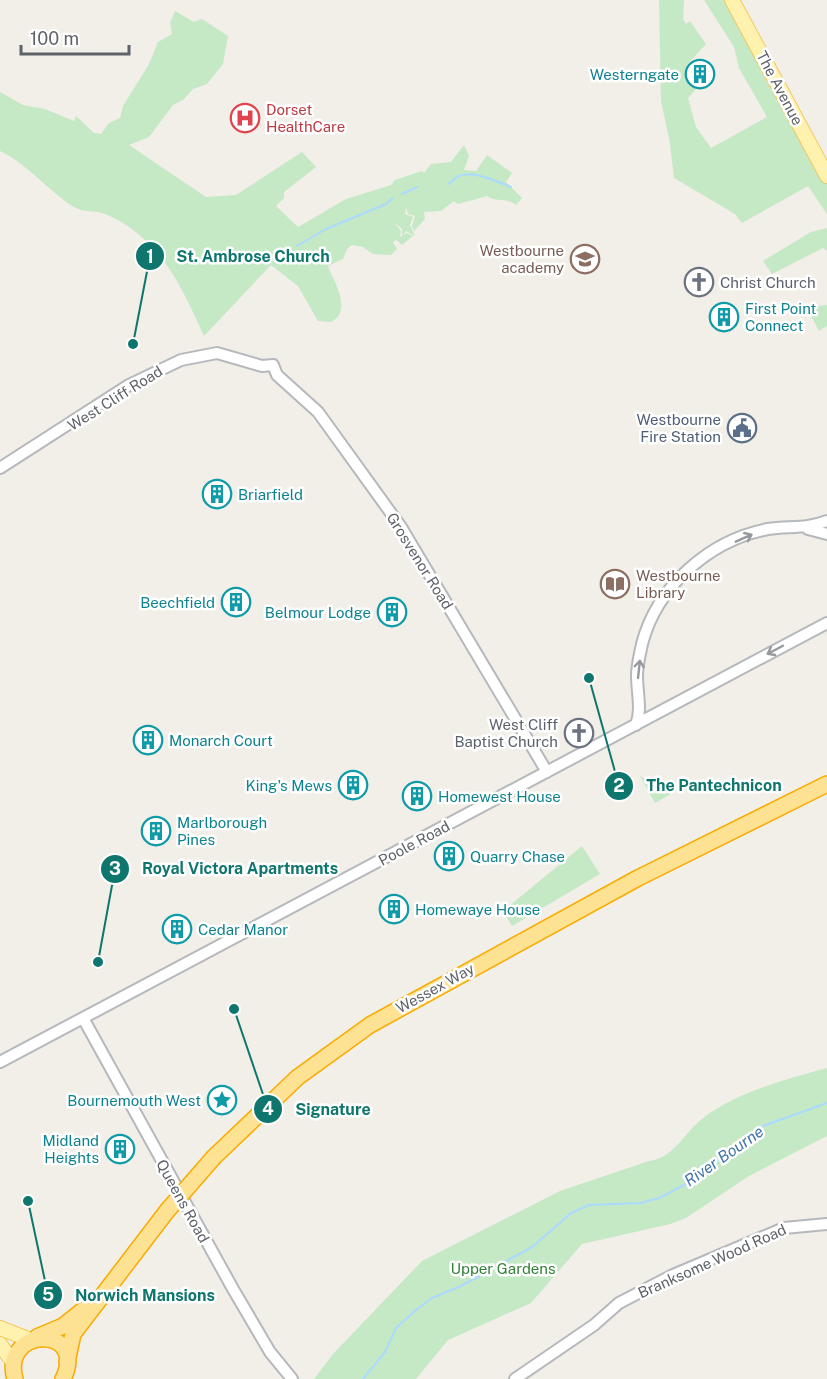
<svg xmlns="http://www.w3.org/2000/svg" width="827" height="1379" viewBox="0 0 827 1379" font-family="'Public Sans',sans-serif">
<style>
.green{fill:#c5e8c5}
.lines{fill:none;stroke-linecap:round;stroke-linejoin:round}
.stream{stroke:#aadaff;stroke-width:2}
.minor-casing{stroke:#b5b8bc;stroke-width:14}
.major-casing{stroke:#f2c960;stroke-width:16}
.highway-casing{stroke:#f9ab00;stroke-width:18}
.minor{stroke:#fff;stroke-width:10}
.major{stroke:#fff2af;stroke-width:14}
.highway{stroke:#fde293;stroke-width:15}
.highway-bridge-casing{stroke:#f9ab00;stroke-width:18;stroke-linecap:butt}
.highway-bridge{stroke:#fde293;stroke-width:15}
.oneway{stroke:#979a9d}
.labels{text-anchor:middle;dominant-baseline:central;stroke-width:5;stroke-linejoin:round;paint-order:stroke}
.culture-label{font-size:15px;fill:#0d838f;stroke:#fff;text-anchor:start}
.street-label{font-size:15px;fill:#5f6368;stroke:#fff}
.health-label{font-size:15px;fill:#be3a42;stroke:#fff;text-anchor:start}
.education-label{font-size:15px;fill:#785e54;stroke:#fff;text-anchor:end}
.worship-label{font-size:15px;fill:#5b616d;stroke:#fff;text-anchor:start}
.service-label{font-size:15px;fill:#4e5e75;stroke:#fff;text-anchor:end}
.park-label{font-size:15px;fill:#348238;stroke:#fff}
.water-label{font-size:16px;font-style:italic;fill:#4174aa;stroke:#fff}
.leader{fill:none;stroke:#0f766e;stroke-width:2}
.callout-dot{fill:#0f766e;stroke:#fff;stroke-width:2}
.mark-label{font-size:18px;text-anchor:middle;font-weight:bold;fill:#fff}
.callout-label{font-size:16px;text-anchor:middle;font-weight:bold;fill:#0f766e;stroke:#fff;stroke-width:5;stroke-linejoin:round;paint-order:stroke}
</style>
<rect width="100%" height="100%" fill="#f1efe8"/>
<path class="green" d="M659,0h25l-1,19 3,5 4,-3 16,23 -20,22 17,15 -15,17 8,29 15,21 56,-31 -28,-49 -5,-21 -30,-47h28l95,176v38l-19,-28 -66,37 -7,-9 -61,-36 -4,-35 -9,-42z
M175,11l19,11 8,-3 26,17 -5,28 -16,20 -14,5 -10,11 -10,5 -24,32 -20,8 77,52 30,-2 66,-43 14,15 -32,25v6l-8,8 22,21 48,-28 45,-14 4,-5 27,-9 2,2 7,-9 20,-2 13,-17 5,11 -5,14 12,1 11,-16 25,18 -6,9 16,16 -6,7c-9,-8 -20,-2 -29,-9l-29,8 -4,-3 -13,10 -17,1 1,7 -11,12 -2,-5 3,-10 -7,-2 -2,-7 -1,7 8,3 -3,8 5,11 -9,-5 -4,5v-7l-8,-7 7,9 -1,6 7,-4 6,3 -11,9 -6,-5 -3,2 4,7 -6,6 -18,-1 -10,-7 -11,-2 -5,4 -4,10 -15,7c5,14 20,36 10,51l-7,5 -13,-1 -20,-35 -27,-21 -67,71c-22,-49 -45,-100 -99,-122 -10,-4 -22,-1 -31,-7 -26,-16 -46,-43 -74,-56v-59l23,13 22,4 29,12 2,-5 18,17 7,1 8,-11 11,-5 3,-12 26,-42 9,-22 14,-8 -2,-11z
M827,228v23l-4,-3 -51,26 -9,-13 48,-29z
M827,305v21l-8,5 -10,-19 9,-6z
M640,776l31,18 -16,9z
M582,846l18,28 -88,52 -9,-15z
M827,1068v68l-78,40 -63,42 -16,6 -88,20 -51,59 -83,37 -32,39h-102l19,-25 89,-93 138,-70 89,-30c25,-3 35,-28 53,-42 34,-27 85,-40 125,-51z"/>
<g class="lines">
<path class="stream" d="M449,184c15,-20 44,-4 62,3
M402,194l15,-7
M297,246l29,-17 60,-25 7,-6
M363,1379l22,-27 11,-24 20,-18 16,-12 29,-12 71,-39 38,-33 18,-9 53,-2 18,-5 31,-16 73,-56 64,-23"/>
<g class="minor-casing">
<path id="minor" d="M0,468l129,-83 52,-25 36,-7 45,13 11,-1 4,10 41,37 83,115 146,245
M808,529l19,5
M636,725c6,-15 1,-33 1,-49 0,-11 3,-22 5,-32 15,-58 68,-104 126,-115 21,-3 39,0 59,-8
M83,1018l150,271 37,63 22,27
M0,1062l827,-439
M515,1379l79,-54 25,-22 54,-28 111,-47 43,-4"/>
</g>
<g class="major-casing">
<path id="major" d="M732,0l95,176
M0,1328l28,11
M0,1344l12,17"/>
</g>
<g class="highway-casing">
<path id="highway" d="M214,1157l84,-80 72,-52 268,-147 189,-94
M37,1337l26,-11 20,-16
M67,1362l6,-28 94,-123
M15,1379c-15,-53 74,-54 48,0"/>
</g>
<use href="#minor" class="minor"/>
<use href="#major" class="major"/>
<use href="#highway" class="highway"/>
<g class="highway-bridge-casing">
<path id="highway-bridge" d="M167,1211l47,-54"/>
</g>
<use href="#highway-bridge" class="highway-bridge"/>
</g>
<defs><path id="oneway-shaft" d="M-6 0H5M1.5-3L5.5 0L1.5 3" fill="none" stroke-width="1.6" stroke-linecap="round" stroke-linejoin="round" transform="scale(1.5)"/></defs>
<g class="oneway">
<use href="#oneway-shaft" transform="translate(744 538) rotate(-24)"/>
<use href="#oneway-shaft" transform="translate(775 650) rotate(152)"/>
<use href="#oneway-shaft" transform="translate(639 669) rotate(-84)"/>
</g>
<defs>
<g id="building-ring" transform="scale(1.5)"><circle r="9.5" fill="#fff" stroke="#0f9aa8" stroke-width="1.5"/><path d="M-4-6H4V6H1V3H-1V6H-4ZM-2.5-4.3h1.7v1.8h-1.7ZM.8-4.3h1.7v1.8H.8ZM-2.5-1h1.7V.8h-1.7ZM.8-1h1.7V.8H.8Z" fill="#0f9aa8"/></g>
<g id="hospital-ring" transform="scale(1.5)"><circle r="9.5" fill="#fff" stroke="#e0444e" stroke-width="1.5"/><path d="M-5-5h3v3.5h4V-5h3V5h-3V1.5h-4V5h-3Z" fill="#e0444e"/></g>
<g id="school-ring" transform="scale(1.5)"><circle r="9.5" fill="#fff" stroke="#8d6e63" stroke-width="1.5"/><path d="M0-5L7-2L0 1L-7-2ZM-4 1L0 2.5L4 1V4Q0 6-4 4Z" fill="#8d6e63"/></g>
<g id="church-ring" transform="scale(1.5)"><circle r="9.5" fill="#fff" stroke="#6b7280" stroke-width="1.5"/><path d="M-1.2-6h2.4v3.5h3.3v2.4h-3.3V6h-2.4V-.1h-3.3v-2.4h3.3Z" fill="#6b7280"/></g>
<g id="civic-ring" transform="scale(1.5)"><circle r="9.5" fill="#fff" stroke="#5c6f8a" stroke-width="1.5"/><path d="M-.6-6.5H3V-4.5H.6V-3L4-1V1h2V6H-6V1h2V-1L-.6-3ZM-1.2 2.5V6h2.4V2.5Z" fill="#5c6f8a"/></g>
<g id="library-ring" transform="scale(1.5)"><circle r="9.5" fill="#fff" stroke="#8d6e63" stroke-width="1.5"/><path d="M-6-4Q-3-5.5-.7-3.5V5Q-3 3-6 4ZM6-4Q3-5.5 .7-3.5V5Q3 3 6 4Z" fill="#8d6e63"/></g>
<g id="sight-ring" transform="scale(1.5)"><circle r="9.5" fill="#fff" stroke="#0f9aa8" stroke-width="1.5"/><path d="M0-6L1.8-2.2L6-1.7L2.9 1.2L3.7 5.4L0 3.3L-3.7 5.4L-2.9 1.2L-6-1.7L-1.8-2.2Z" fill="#0f9aa8"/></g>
</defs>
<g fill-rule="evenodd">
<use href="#building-ring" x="700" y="74"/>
<use href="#hospital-ring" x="245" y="118"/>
<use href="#school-ring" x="585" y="259"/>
<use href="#church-ring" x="699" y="282"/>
<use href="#building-ring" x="724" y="317"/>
<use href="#civic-ring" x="742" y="428"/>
<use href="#building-ring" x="217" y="494"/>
<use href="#library-ring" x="615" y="584"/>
<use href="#building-ring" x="236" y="602"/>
<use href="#building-ring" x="392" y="612"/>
<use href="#church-ring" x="579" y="733"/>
<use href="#building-ring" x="148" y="740"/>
<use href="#building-ring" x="353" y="785"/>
<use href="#building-ring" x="417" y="796"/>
<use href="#building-ring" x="156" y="831"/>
<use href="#building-ring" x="449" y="856"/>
<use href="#building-ring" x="394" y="909"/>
<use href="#building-ring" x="177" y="929"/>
<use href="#sight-ring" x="222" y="1100"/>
<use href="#building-ring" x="120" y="1149"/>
</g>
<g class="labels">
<g class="culture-label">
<text x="679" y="74" text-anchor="end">Westerngate</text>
<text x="745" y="308">First Point<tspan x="745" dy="17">Connect</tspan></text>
<text x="238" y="494">Briarfield</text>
<text x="215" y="602" text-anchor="end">Beechfield</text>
<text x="371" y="612" text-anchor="end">Belmour Lodge</text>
<text x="169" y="740">Monarch Court</text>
<text x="332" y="785" text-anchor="end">King's Mews</text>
<text x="438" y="796">Homewest House</text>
<text x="177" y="822">Marlborough<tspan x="177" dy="17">Pines</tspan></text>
<text x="470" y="856">Quarry Chase</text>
<text x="415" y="909">Homewaye House</text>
<text x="198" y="929">Cedar Manor</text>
<text x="201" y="1100" text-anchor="end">Bournemouth West</text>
<text x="99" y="1140" text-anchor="end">Midland<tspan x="99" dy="17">Heights</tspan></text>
</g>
<g class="street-label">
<text transform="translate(780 88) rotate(62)">The Avenue</text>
<text transform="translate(115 398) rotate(-32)">West Cliff Road</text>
<text transform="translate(420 561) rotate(58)">Grosvenor Road</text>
<text transform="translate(414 843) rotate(-28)">Poole Road</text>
<text transform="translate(435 988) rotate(-29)">Wessex Way</text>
<text transform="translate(183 1201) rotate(61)">Queens Road</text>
<text transform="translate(712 1261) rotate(-24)">Branksome Wood Road</text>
</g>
<g class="health-label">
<text x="266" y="109">Dorset<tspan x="266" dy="17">HealthCare</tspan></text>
</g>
<g class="education-label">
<text x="564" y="250">Westbourne<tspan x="564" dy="17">academy</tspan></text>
<text x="636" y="575" text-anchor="start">Westbourne<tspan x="636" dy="17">Library</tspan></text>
</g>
<g class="worship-label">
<text x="720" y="282">Christ Church</text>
<text x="558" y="724" text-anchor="end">West Cliff<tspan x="558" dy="17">Baptist Church</tspan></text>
</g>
<g class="service-label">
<text x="721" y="419">Westbourne<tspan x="721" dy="17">Fire Station</tspan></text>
</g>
<g class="park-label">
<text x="503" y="1268">Upper Gardens</text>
</g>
<g class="water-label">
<text transform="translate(724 1156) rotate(-35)">River Bourne</text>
</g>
</g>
<path class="leader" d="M133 344L150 256M589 678L619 786M98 962L115 869M234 1009L268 1109M28 1201L48 1295"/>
<g class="callout-dot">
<circle cx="133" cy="344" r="6"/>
<circle cx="589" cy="678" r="6"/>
<circle cx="98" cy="962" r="6"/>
<circle cx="234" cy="1009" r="6"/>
<circle cx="28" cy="1201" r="6"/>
<circle cx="150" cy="256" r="15"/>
<circle cx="619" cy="786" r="15"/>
<circle cx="115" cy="869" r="15"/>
<circle cx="268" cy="1109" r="15"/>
<circle cx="48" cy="1295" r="15"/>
</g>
<g class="mark-label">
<text x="150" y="263">1</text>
<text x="619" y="792">2</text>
<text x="115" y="875">3</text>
<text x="268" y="1115">4</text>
<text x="48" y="1301">5</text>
</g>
<g class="callout-label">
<text x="253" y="262">St. Ambrose Church</text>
<text x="714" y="791">The Pantechnicon</text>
<text x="240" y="874">Royal Victora Apartments</text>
<text x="333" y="1115">Signature</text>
<text x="145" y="1301">Norwich Mansions</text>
</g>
<path d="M21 45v9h108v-9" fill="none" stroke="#5f6368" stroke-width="3"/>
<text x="30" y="45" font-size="18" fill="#5f6368" stroke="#ffffff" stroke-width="4.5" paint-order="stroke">100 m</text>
</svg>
